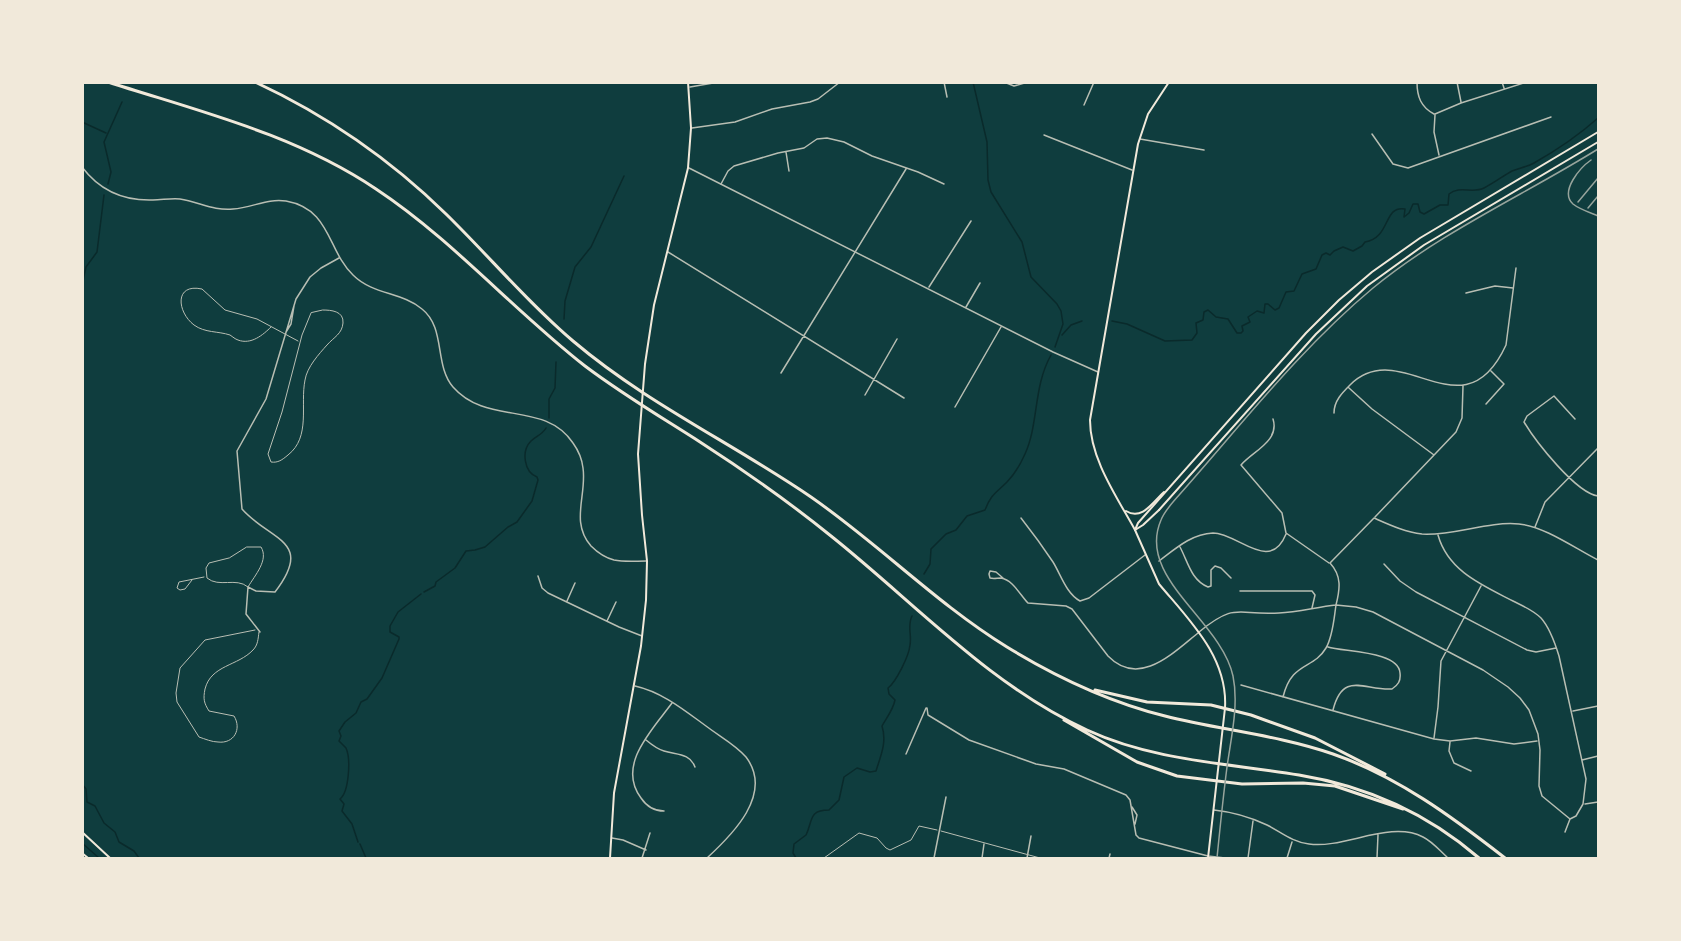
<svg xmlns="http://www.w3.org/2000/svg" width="1681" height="941" viewBox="0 0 1681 941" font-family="Lato,sans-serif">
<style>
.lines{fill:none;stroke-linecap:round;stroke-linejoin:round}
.stream{stroke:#0a2a2b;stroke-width:1.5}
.service{stroke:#b8beb3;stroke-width:1}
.minor{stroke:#b8beb3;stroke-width:1.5}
.tertiary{stroke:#b8beb3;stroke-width:1.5}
.secondary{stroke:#f1e9da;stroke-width:2}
.primary{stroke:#f1e9da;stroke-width:2}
.motorway{stroke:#f1e9da;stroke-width:3}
.tram{stroke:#97a49c;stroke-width:1.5}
</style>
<rect width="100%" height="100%" fill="#0f3d3e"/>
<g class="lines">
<path class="stream" d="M973,82l14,60 1,38 3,12 31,50 9,35 26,27 4,7 2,13 -8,23
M82,122l24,11
M108,184l3,-12 -7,-30 18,-40
M82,285l4,-18 11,-15 7,-57
M564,319l1,-18 10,-34 16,-20 33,-71
M1112,321l15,3 38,17 27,-1 5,-7 -1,-10 7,-3 1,-8 4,-2 8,7 12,2 9,14h4l2,-2 -1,-5 8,-4 -2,-5 9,-6 7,2 1,-9h3l7,6 4,-2 7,-16 8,-1 8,-17 14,-5 6,-14 4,-2 4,2 4,-4 9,-4 10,4 9,-5 3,-4c26,-4 18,-37 40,-33l-1,8 5,-4 4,-9h5l2,8 4,2 16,-9h8l1,-11c11,-9 23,0 35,-6 10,-5 19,-12 28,-17 7,-3 15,-4 22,-8 23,-13 45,-28 64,-45
M1062,335l9,-10 11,-4
M549,418v-19l6,-11 1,-26
M924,574l6,-10 1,-15 15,-15 10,-4 11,-14 18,-6c6,-16 11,-17 22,-28 7,-7 14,-19 18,-28 14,-31 8,-67 26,-99
M424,592l11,-6 1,-4 19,-14 11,-17 9,-1 10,-3 23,-20 9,-5 15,-21 6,-21 -1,-3c-13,-5 -16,-26 -6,-36 5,-5 11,-6 15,-13
M82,784l4,5 1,13 8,4 9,17 11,9 4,10 15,9 5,7
M358,842l-6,-18 -10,-13 2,-7 -4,-5c9,-7 11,-40 6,-51 -1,-1 -5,-5 -7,-7l2,-5 -2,-5 6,-9 11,-9 5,-11 6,-3 15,-21 17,-39v-2l-9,-5v-6l8,-14 23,-18
M82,843l17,15
M360,844l6,14
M796,858l-3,-5 1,-9 12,-9c7,-14 2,-25 23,-25l10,-10 5,-23 13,-9 13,4 6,-1c5,-16 11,-29 6,-45 5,-9 11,-16 13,-26l-6,-6 -1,-6c8,-6 21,-32 22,-43 2,-10 -3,-19 2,-29"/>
<path class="service" d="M323,310c8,0 21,1 20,13 -1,11 -9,14 -16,22 -8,9 -20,22 -22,35 -5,25 6,57 -17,75 -6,5 -10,8 -17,7l-3,-8 14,-42 20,-77 9,-22z
M271,327c-8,8 -20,18 -33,13 -3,-1 -5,-3 -8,-5 -12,-4 -25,-2 -36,-10 -17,-13 -20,-42 8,-36l23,21 32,9 41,22
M247,547h14c8,13 -6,28 -13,40 -12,-10 -29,1 -41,-9l-1,-10 3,-5 20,-5z
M192,580l-7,9 -5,1 -3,-2 2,-6 25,-5
M255,630l-50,10 -25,28 -4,25 1,9 22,35c6,2 13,5 19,5 16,2 24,-13 16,-26l-25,-5c-5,-8 -6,-12 -4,-22 6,-24 33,-23 48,-39 5,-5 5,-11 6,-18
M941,831l99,27
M824,858l35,-25 18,5 9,10 4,2 21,-10 8,-14 18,4"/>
<path class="minor" d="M944,82l3,15
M1004,82l10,4 14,-4
M1417,82c0,15 4,25 17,32
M1457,82l4,20
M1502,82l2,6
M690,87l29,-5
M1084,105l10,-23
M1435,114l26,-11 66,-21
M1435,115l-1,17 5,23
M692,128l43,-6 37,-13 38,-7 8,-3 22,-17
M1372,134l21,30 15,4 143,-51
M1044,135l88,35
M1140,139l64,11
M786,152l3,19
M82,167c18,24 42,34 71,33 9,0 18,-2 27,-1 19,3 34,12 53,10 19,-1 34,-11 53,-8 45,8 41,49 67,74 20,20 49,17 69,34 24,19 12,56 31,78 34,39 91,13 120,56 5,7 9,16 10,25 4,27 -13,54 8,78 6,6 15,12 23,14 10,2 21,1 32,1
M721,184l7,-13 6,-5 44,-13 26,-5 13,-9 10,-1 17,4 28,14 46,16 26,12
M668,252l236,146
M929,287l42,-66
M1466,293l29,-7 18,2
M966,307l14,-24
M286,332l5,-8 3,-18
M781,373l125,-204
M1349,388l23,21 62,46
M865,395l32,-56
M1486,404l18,-20 -13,-13
M955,407l46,-80
M1334,413c0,-12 8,-20 16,-28 51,-51 113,53 156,-40l10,-77
M1273,419c7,22 -20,32 -32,46l41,48 4,20 43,30
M1575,419l-21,-23 -27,20 -3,6c12,20 52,71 74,74
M1375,517l81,-85 6,-14 1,-32
M1021,518c11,14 22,29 32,44 8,13 13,31 27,39l9,-3 56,-43
M1535,527l10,-25 53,-54
M1438,535c10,36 44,50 75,66 10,5 20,9 28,17 9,10 14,25 18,38l27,123 -3,25 -7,12 -6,3 -5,13
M1180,547c8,15 11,33 28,40l3,-1v-16l4,-4 6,2 10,10
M1159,561c16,-12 32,-27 54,-28 25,0 57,41 73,1
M1384,564l16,17 16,11 111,58 9,2 20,-4
M538,576l4,12 6,5 71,34 23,9
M1003,578l-7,-6 -6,-1 -1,3 1,4c4,1 7,0 11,0 12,2 19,17 27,25l38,3 6,3 36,47c31,32 65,-3 90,-23
M1240,591h72l3,4 -3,13
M567,601l8,-18
M607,621l9,-19
M260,632l-14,-18 2,-27 8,4 19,1c40,-52 -5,-51 -33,-83l-5,-58 29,-52 30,-100 14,-22 11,-9 18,-10
M1328,647c16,5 71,4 72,26 1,8 -2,12 -8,16 -27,2 -49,-19 -59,21
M1241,685l193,54 16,2 26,-3 38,6 23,-3
M635,686c27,6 49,24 71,40 13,10 30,19 40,31 28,37 -14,78 -39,101
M1283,697c9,-36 30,-27 43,-49 7,-12 8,-30 10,-43l20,2 17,5 110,58 25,17 12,11 9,12 9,24 2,16 -1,36 3,10 28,23
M927,708l1,7 41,25 67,24 28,5 62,26 4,5 6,35 3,3 69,18 17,2
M1573,711l25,-5
M1434,738l4,-31 3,-46 40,-75
M646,740c6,5 11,9 18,11 12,4 26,2 31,16
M1450,742l-1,9 5,12 17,8
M906,754l20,-46
M1582,760l16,-4
M1585,804l13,-2
M1132,807l5,8 -2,9
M1214,810c19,2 36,7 53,15 14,7 25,17 42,19 35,5 81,-24 114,-7 10,5 17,14 25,21
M664,811c-10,0 -17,-4 -23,-13 -25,-33 12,-69 31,-95
M612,838l11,2 23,10
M642,858l8,-25
M934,858l12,-61
M982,858l2,-14
M1027,858l4,-22
M1109,858l1,-4
M1248,858l5,-37
M1287,858l5,-16
M1377,858l1,-23"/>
<path class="tertiary" d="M689,168l364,184 45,20
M1199,632c38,-31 38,-16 80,-19 19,-1 38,-6 57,-8 4,-16 6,-29 -6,-42l44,-45c16,7 31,14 48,16 32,2 65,-13 97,-10 25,2 57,25 79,36"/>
<path class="secondary" d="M1159,510l-16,15 -8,5c-18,-33 -45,-71 -45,-110l48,-276 10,-30 21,-32
M1126,511c16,10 27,-9 38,-19
M610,858l4,-65 27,-147 5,-46 1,-39 -5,-46 -4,-61 7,-90 9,-59 34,-137 3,-40 -3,-46"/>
<path class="primary" d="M1159,510l157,-176 51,-48 57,-41 174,-103
M82,832l28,26
M82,853l6,5
M1208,858l17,-150c3,-51 -36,-88 -66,-124l-24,-54 3,-7 168,-190 33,-33 33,-28 48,-34 178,-106"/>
<path class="motorway" d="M108,82c93,30 186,52 268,107 77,51 137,121 209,177 37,28 76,51 115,76 45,29 89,60 131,94 83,66 158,149 256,194 67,31 140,33 212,45 67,11 129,39 180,83
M255,82c71,33 136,78 191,132 43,42 81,88 127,127 73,62 159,102 238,156 68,47 126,107 196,150 49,30 102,55 158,69 55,14 113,19 168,38 65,23 118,62 172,104
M1095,690l52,12 64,3 40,10 64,23 70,36
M1064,720l73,42 40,14 65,8 61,-1 32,3 68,23"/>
<path class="tram" d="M1591,160c-10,7 -32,31 -18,44 6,5 18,9 25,12
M1578,202l20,-24
M1588,208l10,-12
M1217,858c3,-30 6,-60 10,-91 4,-29 12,-62 6,-91 -12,-56 -97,-98 -72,-156 4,-10 12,-18 19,-26 62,-70 121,-146 193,-206 68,-56 151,-93 225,-139"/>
</g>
<rect width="1681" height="941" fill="none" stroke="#f1e9da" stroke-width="168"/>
</svg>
